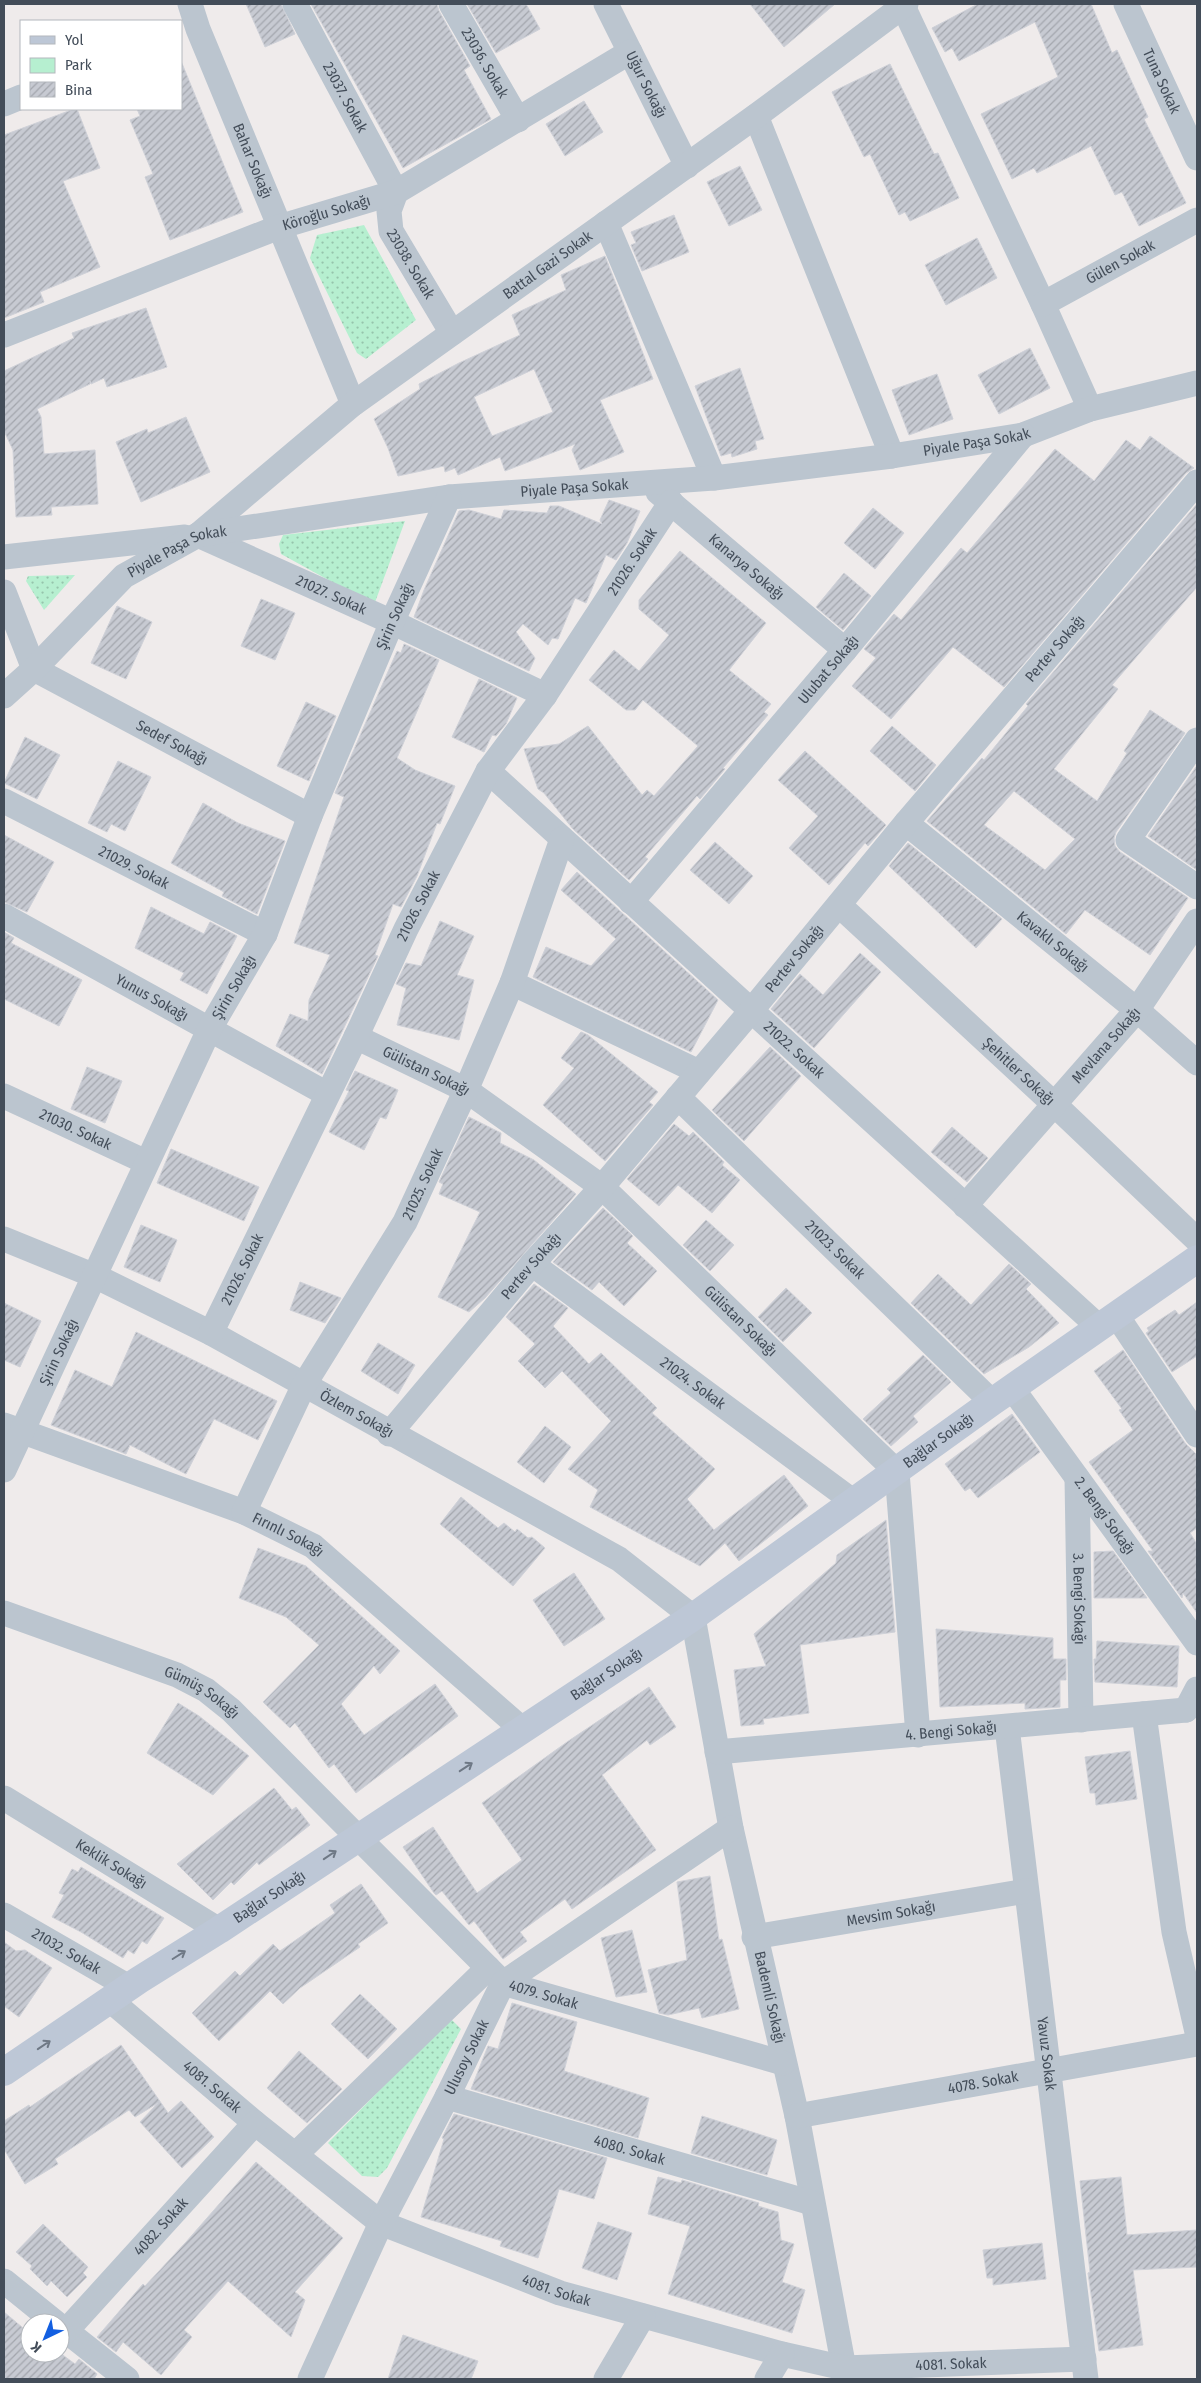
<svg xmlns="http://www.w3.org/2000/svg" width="1201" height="2383" viewBox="0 0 1201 2383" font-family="'Fira Sans Condensed',sans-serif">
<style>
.green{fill:url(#green-dots)}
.building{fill:url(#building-hatch);stroke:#cfd1d8;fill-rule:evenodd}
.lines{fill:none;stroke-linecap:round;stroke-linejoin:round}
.minor{stroke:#bbc5cf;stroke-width:25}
.secondary{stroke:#bdc7d6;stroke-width:28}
.oneway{stroke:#6e7885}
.labels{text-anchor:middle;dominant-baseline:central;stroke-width:4;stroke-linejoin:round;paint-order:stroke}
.street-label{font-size:15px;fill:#434d59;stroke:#fff}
</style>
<defs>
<pattern id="green-dots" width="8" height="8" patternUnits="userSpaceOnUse" patternTransform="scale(1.25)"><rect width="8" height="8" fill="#b6efd0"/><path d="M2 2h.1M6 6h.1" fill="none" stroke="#96c4ac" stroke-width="1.8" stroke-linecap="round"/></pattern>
<pattern id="building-hatch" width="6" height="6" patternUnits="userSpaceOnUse" patternTransform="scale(1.25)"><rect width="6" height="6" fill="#c7cad2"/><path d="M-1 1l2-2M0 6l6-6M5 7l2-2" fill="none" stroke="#a3a6ad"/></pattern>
</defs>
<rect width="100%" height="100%" fill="#efebeb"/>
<path class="green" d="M364,225l52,95 -50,39 -9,-6 -47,-95 7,-23z
M405,521l-31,84 -93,-51 -2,-10 4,-9z
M75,575l-31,35 -18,-29 2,-5z
M450,2018l11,11 -74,139 -9,9 -16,-1 -34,-33z"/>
<path class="building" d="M246,4h35l14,30 -30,13z
M311,4h126l2,7 31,55 -6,4 27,49 -88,49z
M467,4h59l14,25 -44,24z
M750,4h85l-51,43z
M978,4h113l21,49 5,-3 31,67 -4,2 42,84 -47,23 -17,-34 -7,3 -24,-49 -54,27 -3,-5 -22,11 -31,-65 77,-37 -23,-55 -76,39 -7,-13 -7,4 -13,-24z
M181,61l62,151 -73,28 -25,-63 8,-3 -23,-54 10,-4 -3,-7h44z
M890,64l44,90 4,-1 21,45 -49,23 -5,-9 -6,3 -29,-61 -6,3 -32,-65z
M584,101l19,31 -38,24 -19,-32z
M74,109h3l23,59 -37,13 37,86 -60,25 4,10 -40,16v-183z
M740,166l22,44 -33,16 -22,-44z
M674,215l15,37 -47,19 -11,-26 5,-2 -5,-11z
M977,238l20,40 -51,27 -21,-40z
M605,256l48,123 -53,21 24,52 -44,18 -8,-20 3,-6 -70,27 -5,-14 -42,18 -3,-7 -10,4 -1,-6 -46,10 -10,-28 -14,-29 46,-30 -1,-5 40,-21 61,-28 -8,-20 54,-25 -5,-15zM534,369l19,43 -61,24 -18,-39z
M146,308l21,59 -60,20 -3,-9 -13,6 -1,-3v3l-53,25 4,8 3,37 51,-4 3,54 -47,3 1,8 -36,2 -3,-67 -9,-19v-60l70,-33 -2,-5z
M1030,348l20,40 -51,26 -21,-39z
M740,368l24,71 -9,2 2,8 -25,8 -1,-4 -10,3 -26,-70z
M937,374l16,45 -44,16 -17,-45z
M186,417l24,55 -69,30 -25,-60 31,-13 1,4z
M1150,436l44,32 -8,5 -182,214 -51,-40 -62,72 -39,-33 24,-28 -12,-9 30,-35 7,6 60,-72 6,5 88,-104 39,32 32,-41 14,10z
M609,500l31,11 -13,32 -11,17 -10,-5 -20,48 -11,-5 -17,41 -6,-1 -4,7 -25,-21 -7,8 19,26 -6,13 -115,-54 10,-27 35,-79 10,-1 32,9 3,-9 43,3 3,-7h9l43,18 -2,-4z
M1197,504v83l-85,98 6,4 -64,80 43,32 30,-48 -3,-2 26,-41 35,23 -69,99 -2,6 1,8 5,6 68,46 -38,57 -65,-45 -19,24 -139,-113 55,-63 2,2 44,-54 -2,-2zM1014,791l61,48 -30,31 -61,-45z
M873,508l31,25 -29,36 -31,-26z
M680,551l86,72 -37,47 42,34 -7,8 4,3 -45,53 2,1 -25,30 -3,-3 -52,61 3,2 -19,21 -56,-51 -29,-36 -6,-4 -14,-40 35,-5 29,-18 54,69 5,-5 7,6 44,-50 -55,-46 -8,10h-9l-37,-30 25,-30 25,21 30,-36 -30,-26v-9z
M844,573l27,23 -28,34 -27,-23z
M261,599l34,14 -20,47 -34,-14z
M117,606l35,16 -26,57 -35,-16z
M404,644l35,16 -42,98 18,12 40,16 -15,38 -3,-1 -20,53 -16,31 -8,-3 -18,51 3,1 -56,118 -46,-28 14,-32 18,7 1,-21 21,-45 -36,-12 50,-146 -9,-4 62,-142 4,2z
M479,679l38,19 -11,26 -10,12 -4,-1 -8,17 -32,-15z
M306,702l30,14 -27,65 -32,-15z
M892,726l44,39 -21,26 -45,-40z
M25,737l35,18 -23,44 -33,-16z
M805,751l81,74 -18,21 -3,-3 -36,42 -40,-37 29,-32 -40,-36z
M118,761l33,16 -26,54 -14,-7 -4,8 -19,-9z
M1196,767l1,2v101l-49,-34z
M203,803l35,20 47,18 -28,73 -35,-18 2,-4 -53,-29z
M4,835l50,27 -27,50 -23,-10z
M715,842l38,34 -24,28 -39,-34z
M908,843l94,76 -26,29 -87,-82z
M577,872l141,128 -27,52 -158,-75 13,-30 45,19 25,-27 -55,-49z
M151,907l53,27 6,-12 27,14 -30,58 -27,-14 4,-7 -49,-25z
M440,921l34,15 -17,39 17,5 -15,60 -62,-15 9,-37 -10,-4 10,-21 15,3z
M4,932l10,6 -3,5 71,37 -23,46 -55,-27z
M860,953l21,19 -67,76 -43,-39 29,-35 23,21z
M581,1032l7,3 70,57 -9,10 4,3 -48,56 -62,-56 31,-37 -13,-10z
M770,1047l31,29 -57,65 -32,-31z
M87,1067l35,14 -17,42 -34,-14z
M355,1071l43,19 -12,29 -6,-2 -16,33 -35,-18 20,-41 -3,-1z
M469,1117l32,16 -1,10 34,17 42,34 -91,104 -16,14 -31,-15 42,-85 -41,-18 4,-10 -4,-2z
M674,1124l15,12 4,-4 31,30 -2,3 18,15 -28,33 -34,-28 -19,21 -32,-27z
M952,1127l36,31 -21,24 -36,-30z
M171,1149l88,38 -15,34 -87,-38z
M603,1208l30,28 -6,7 30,28 -33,35 -25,-24 -7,8 -39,-28z
M706,1220l28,25 -24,26 -27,-26z
M141,1225l36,15 -17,42 -36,-15z
M1009,1264l22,20 -5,5 33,34 -30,24 -45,27 -73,-71 27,-29 33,31z
M300,1282l41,16 -16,25 -35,-13z
M534,1284l34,24 -15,18 36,38 12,-11 56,55 -5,5 63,56 -28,30 27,31 70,-55 24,31 -69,55 -14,-18 -25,23 -110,-59 8,-17 -30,-21 43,-48 -49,-50 -17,17 -27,-27 17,-17 -29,-27z
M786,1288l26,25 -29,29 -25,-25z
M1197,1302v54l-25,16 -26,-39 3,-2 -2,-3 28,-18 4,5z
M4,1303l37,18 -21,46 -16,-7z
M136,1332l141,69 -19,39 -44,-21 -28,55 -56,-29 -4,9 -75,-29 24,-55 37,17z
M378,1343l37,22 -17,29 -37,-23z
M1123,1350l62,93 12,12v73l-7,5 7,11v69l-14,-20 -1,5 -34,-47h5l-64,-89 44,-32 -14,-20 3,-1 -28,-38z
M923,1355l28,27 -38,34 5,6 -27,24 -28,-27 28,-26 -4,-4z
M1012,1414l28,38 -62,46 -8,-10 -5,3 -20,-27z
M545,1426l26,21 -27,36 -27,-21z
M461,1497l37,31 6,-5 11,9 2,-3 11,9 4,-1 13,11 -32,38 -73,-62z
M886,1520l9,112 -95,13 9,68 -46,6 1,5 -23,2 -7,-56 32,-4 -12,-32 82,-71 1,-8z
M258,1548l48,18 94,85 -20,23 -6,-8 -33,38 23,31 71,-51 23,32 -102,77 -22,-29 -5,4 -34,-45 -5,5 -27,-26 56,-57 -33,-28 -47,-19z
M1113,1551l34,47h-53v-46z
M574,1573l31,46 -41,27 -31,-46z
M936,1629l117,9v21h13v21h-6v27l-35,2v-6l-85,4z
M1097,1641l82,5 -2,41 -82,-5 -1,-23h2z
M649,1687l27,40 -26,18 -3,-5 -45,35 54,75 -84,59 -7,-10 -45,33 7,9 -24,18 -29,-38 -5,4 -27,-34 -6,4 -2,-2 -31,-46 30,-20 44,66 45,-33 -40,-57 85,-61z
M178,1703l21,13 50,40 -36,39 -66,-42z
M1130,1751l7,48 -41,6 -1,-12h-5l-5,-36z
M274,1788l18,22 4,-3 14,18 -51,40 -2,-3 -23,23 -3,-3 -18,18 -36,-36z
M81,1867l83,51 -17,26 -5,-3 -8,13 -6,-4 -5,8 -42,-26 -29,-15 12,-22 -5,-2 13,-24 6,3z
M710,1876l9,64 3,-1 17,70 -37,9 -3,-10 -31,7 -9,-2 -11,-43 39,-10 -10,-78z
M361,1884l27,39 -30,21 2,3 -60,41 -17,16 -13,-13 -51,50 -27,-28 43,-42 5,5 33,-32 7,7 55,-38 -5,-8z
M632,1930l15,62 -31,5 -15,-59z
M4,1942l12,9 9,-1 27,18 -33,49 -15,-11z
M360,1994l37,35 -29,30 -37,-35z
M512,2003l65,19 -13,49 85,27 -11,40 -167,-49 17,-43 10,3z
M121,2045l47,68 13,-12 33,36 -32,31 -42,-46 18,-19 -23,14 -6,-7 -74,49 3,5 -33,20 -21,-35v-28l25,-16 1,2z
M299,2051l43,38 -35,34 -40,-35z
M454,2114l153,44 -13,41 -35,-10 -21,69 -38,-12 2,-5 -81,-24 23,-78 -2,-1z
M702,2116l75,24 -10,35 -76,-22z
M256,2162l87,76 -48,54 10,8 -14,37 -63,-56 -44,49 8,7 -31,38 -38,-33 -7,10 -19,-15 46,-53 2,2 41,-44z
M658,2177l23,6 1,-3 77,23 -1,3 20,6 3,28 13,4 -12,38 23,8 -13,43 -124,-39 22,-68 -42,-12z
M1121,2177l6,58 70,-5v37l-64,3 10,75 -44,6 -11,-78 2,-1 -10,-91z
M598,2222l34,11 -15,47 -35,-12z
M43,2224l45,43 -5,6 4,4 -20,20 -16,-16 -4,5 -17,-17 2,-3 -16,-14z
M1042,2243l4,36 -53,6v-7h-6l-4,-28z
M4,2312l25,21 1,-1v21h30l15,11 4,-5 18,15 -3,5h-90z
M403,2335l75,26 -7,18h-83z"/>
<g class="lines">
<g class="minor">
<path id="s1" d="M190,4l8,25 155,375"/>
<path id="s2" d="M295,4l101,188 -7,19 2,20 61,102"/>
<path id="s3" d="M451,4l67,116"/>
<path id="s4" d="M606,4l81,162"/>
<path d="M902,4l141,300 47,105"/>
<path id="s5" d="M1126,4l71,154"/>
<path d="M4,104l17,-7"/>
<path d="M756,116l136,340"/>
<path d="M606,223l108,255"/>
<path id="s6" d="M1043,304l154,-84"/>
<path id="s7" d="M4,335l275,-108 117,-35 234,-140"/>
<path id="s8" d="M658,492l187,158"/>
<path id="s9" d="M198,535l155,-131 403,-288 150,-112"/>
<path id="s10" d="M198,535l194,87 153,73"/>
<path d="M4,557l181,-20"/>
<path id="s11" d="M4,592l30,77 276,147"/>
<path id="s12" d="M4,696l30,-27 90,-93 74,-41 251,-38 265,-19 178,-22 131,-21 67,-26 107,-26"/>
<path d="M1197,740l-69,100 69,47"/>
<path id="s13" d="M488,771l611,556"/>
<path id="s14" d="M4,801l261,133"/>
<path id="s15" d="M906,823l231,187 60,53"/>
<path id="s16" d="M631,902l214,-252 178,-215"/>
<path id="s17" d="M839,905l216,200 142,135"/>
<path id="s18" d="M4,916l323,178"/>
<path d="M512,983l187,89"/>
<path id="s19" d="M356,1037l110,53 136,97 295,285 21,263"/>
<path id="s20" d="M4,1096l142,66"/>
<path id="s21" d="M678,1097l314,305"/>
<path id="s22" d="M965,1206l172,-196 60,-89"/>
<path id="s23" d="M4,1239l91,37 116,57 408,226 74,58 38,211 66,288 49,263"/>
<path id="s24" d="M532,1264l322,238"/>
<path d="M1117,1316l80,119"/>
<path id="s25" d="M211,1333l145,-296 50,-108 82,-158 57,-76 126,-193"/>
<path id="s26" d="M1012,1388l185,255"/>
<path id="s27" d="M4,1425l240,87 69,34 210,184"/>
<path id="s28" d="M389,1434l143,-170 70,-77 149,-176 155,-188 291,-341"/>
<path id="s29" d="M4,1470l205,-440 56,-96 45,-118 82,-194 57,-125"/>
<path id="s30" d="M1077,1478l4,242"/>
<path id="s31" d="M244,1512l60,-127 101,-163 61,-132 46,-107 50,-144"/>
<path id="s32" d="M4,1613l173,62 29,15 25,20 272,273 280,80"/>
<path d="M1186,1710l11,-21"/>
<path d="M1144,1714l30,218 23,100"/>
<path id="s33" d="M1007,1727l79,652"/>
<path id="s34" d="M717,1752l469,-42"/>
<path id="s35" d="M4,1798l215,132"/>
<path id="s36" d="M4,1915l125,72"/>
<path id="s37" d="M754,1937l272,-46"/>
<path id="s38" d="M110,2000l145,123 126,100 179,70 222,61 62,14 240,-9"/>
<path id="s39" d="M447,2097l365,106"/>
<path id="s40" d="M797,2116l400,-72"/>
<path d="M296,2154l192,-186"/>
<path d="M4,2281l52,42"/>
<path d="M60,2326l67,53"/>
<path id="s41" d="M66,2331l189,-208"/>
<path id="s42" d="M310,2379l71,-156 66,-126 56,-114 228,-155"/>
<path d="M606,2379l37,-63"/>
<path d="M767,2379l15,-25"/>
</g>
<path class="secondary" id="s43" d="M4,2072l135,-92 80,-50 474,-313 299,-215 205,-143"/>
</g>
<defs><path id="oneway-shaft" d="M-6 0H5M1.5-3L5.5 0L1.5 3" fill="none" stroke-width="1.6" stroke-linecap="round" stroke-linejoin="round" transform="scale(1.25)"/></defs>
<g class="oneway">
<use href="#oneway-shaft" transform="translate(466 1767) rotate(-33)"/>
<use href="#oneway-shaft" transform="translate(330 1855) rotate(-34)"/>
<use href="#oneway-shaft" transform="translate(179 1955) rotate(-32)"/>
<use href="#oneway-shaft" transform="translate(44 2045) rotate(-34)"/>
</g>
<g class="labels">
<g class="street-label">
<text stroke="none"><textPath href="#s3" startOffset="68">23036. Sokak</textPath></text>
<text stroke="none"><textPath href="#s5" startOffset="85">Tuna Sokak</textPath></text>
<text stroke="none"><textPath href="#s4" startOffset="90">Uğur Sokağı</textPath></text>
<text stroke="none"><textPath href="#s2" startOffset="106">23037. Sokak</textPath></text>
<text stroke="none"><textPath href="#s1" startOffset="169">Bahar Sokağı</textPath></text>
<text stroke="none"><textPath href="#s7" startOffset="345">Köroğlu Sokağı</textPath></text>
<text stroke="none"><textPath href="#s6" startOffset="88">Gülen Sokak</textPath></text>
<text stroke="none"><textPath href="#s2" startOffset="292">23038. Sokak</textPath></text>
<text stroke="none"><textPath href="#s9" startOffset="442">Battal Gazi Sokak</textPath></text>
<text stroke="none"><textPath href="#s12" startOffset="1039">Piyale Paşa Sokak</textPath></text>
<text stroke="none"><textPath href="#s12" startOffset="634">Piyale Paşa Sokak</textPath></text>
<text stroke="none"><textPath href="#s12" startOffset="229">Piyale Paşa Sokak</textPath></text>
<text stroke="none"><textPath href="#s25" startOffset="881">21026. Sokak</textPath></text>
<text stroke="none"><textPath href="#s8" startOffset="116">Kanarya Sokağı</textPath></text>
<text stroke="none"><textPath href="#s10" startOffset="146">21027. Sokak</textPath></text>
<text stroke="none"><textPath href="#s29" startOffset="940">Şirin Sokağı</textPath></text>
<text stroke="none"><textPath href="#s28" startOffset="1030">Pertev Sokağı</textPath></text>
<text stroke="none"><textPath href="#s16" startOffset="305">Ulubat Sokağı</textPath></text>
<text stroke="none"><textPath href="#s11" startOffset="239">Sedef Sokağı</textPath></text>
<text stroke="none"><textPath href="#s14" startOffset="146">21029. Sokak</textPath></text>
<text stroke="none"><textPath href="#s25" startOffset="475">21026. Sokak</textPath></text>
<text stroke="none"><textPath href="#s15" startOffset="189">Kavaklı Sokağı</textPath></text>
<text stroke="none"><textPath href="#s28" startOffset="625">Pertev Sokağı</textPath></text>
<text stroke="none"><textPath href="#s29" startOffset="535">Şirin Sokağı</textPath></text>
<text stroke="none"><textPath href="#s18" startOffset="169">Yunus Sokağı</textPath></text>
<text stroke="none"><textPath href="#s22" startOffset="214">Mevlana Sokağı</textPath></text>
<text stroke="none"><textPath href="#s13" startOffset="414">21022. Sokak</textPath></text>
<text stroke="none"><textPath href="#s19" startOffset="78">Gülistan Sokağı</textPath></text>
<text stroke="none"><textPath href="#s17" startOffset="245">Şehitler Sokağı</textPath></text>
<text stroke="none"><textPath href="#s20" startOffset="79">21030. Sokak</textPath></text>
<text stroke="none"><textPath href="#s31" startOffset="374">21025. Sokak</textPath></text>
<text stroke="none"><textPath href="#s21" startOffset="219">21023. Sokak</textPath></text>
<text stroke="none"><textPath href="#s28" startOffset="220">Pertev Sokağı</textPath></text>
<text stroke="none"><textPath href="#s25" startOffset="71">21026. Sokak</textPath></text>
<text stroke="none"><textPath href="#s19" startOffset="482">Gülistan Sokağı</textPath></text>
<text stroke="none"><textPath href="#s29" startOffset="130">Şirin Sokağı</textPath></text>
<text stroke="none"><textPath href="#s24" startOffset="200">21024. Sokak</textPath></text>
<text stroke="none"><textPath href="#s23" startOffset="394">Özlem Sokağı</textPath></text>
<text stroke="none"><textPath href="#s43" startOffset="1128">Bağlar Sokağı</textPath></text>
<text stroke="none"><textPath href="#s26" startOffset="158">2. Bengi Sokağı</textPath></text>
<text stroke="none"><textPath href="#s27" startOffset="305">Fırınlı Sokağı</textPath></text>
<text stroke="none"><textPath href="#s30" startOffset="121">3. Bengi Sokağı</textPath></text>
<text stroke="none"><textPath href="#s43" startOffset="722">Bağlar Sokağı</textPath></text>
<text stroke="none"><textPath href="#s32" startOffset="214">Gümüş Sokağı</textPath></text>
<text stroke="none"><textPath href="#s34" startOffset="235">4. Bengi Sokağı</textPath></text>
<text stroke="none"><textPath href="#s35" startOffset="126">Keklik Sokağı</textPath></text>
<text stroke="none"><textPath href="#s43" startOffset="318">Bağlar Sokağı</textPath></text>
<text stroke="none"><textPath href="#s37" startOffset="139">Mevsim Sokağı</textPath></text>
<text stroke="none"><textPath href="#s36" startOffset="72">21032. Sokak</textPath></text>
<text stroke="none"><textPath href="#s32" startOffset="676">4079. Sokak</textPath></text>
<text stroke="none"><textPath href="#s23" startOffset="1176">Bademli Sokağı</textPath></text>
<text stroke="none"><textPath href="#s33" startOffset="329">Yavuz Sokak</textPath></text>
<text stroke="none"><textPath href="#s42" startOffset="358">Ulusoy Sokak</textPath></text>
<text stroke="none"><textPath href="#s40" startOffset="189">4078. Sokak</textPath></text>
<text stroke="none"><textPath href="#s38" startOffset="134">4081. Sokak</textPath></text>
<text stroke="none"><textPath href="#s39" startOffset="190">4080. Sokak</textPath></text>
<text stroke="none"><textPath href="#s41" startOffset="141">4082. Sokak</textPath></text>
<text stroke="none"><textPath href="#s38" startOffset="539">4081. Sokak</textPath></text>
<text stroke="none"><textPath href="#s38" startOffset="944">4081. Sokak</textPath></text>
</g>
</g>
<rect width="1201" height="2383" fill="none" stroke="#434d59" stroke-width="10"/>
<rect x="20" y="20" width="162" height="90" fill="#ffffff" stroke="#b4b8bd"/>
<rect x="30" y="36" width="25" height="8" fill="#bdc7d6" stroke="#b4b8bd"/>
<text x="65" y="45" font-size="15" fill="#434d59">Yol</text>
<rect x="30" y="58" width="25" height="15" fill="#b6efd0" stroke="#b4b8bd"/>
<text x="65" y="70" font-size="15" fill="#434d59">Park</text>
<rect x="30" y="82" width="25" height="15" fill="url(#building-hatch)" stroke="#b4b8bd"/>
<text x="65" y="95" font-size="15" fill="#434d59">Bina</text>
<g transform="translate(45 2338) rotate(223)"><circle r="24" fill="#ffffff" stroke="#b4b8bd"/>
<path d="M0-4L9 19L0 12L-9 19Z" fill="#135fe1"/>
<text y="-8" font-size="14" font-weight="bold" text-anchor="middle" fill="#434d59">K</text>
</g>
</svg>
